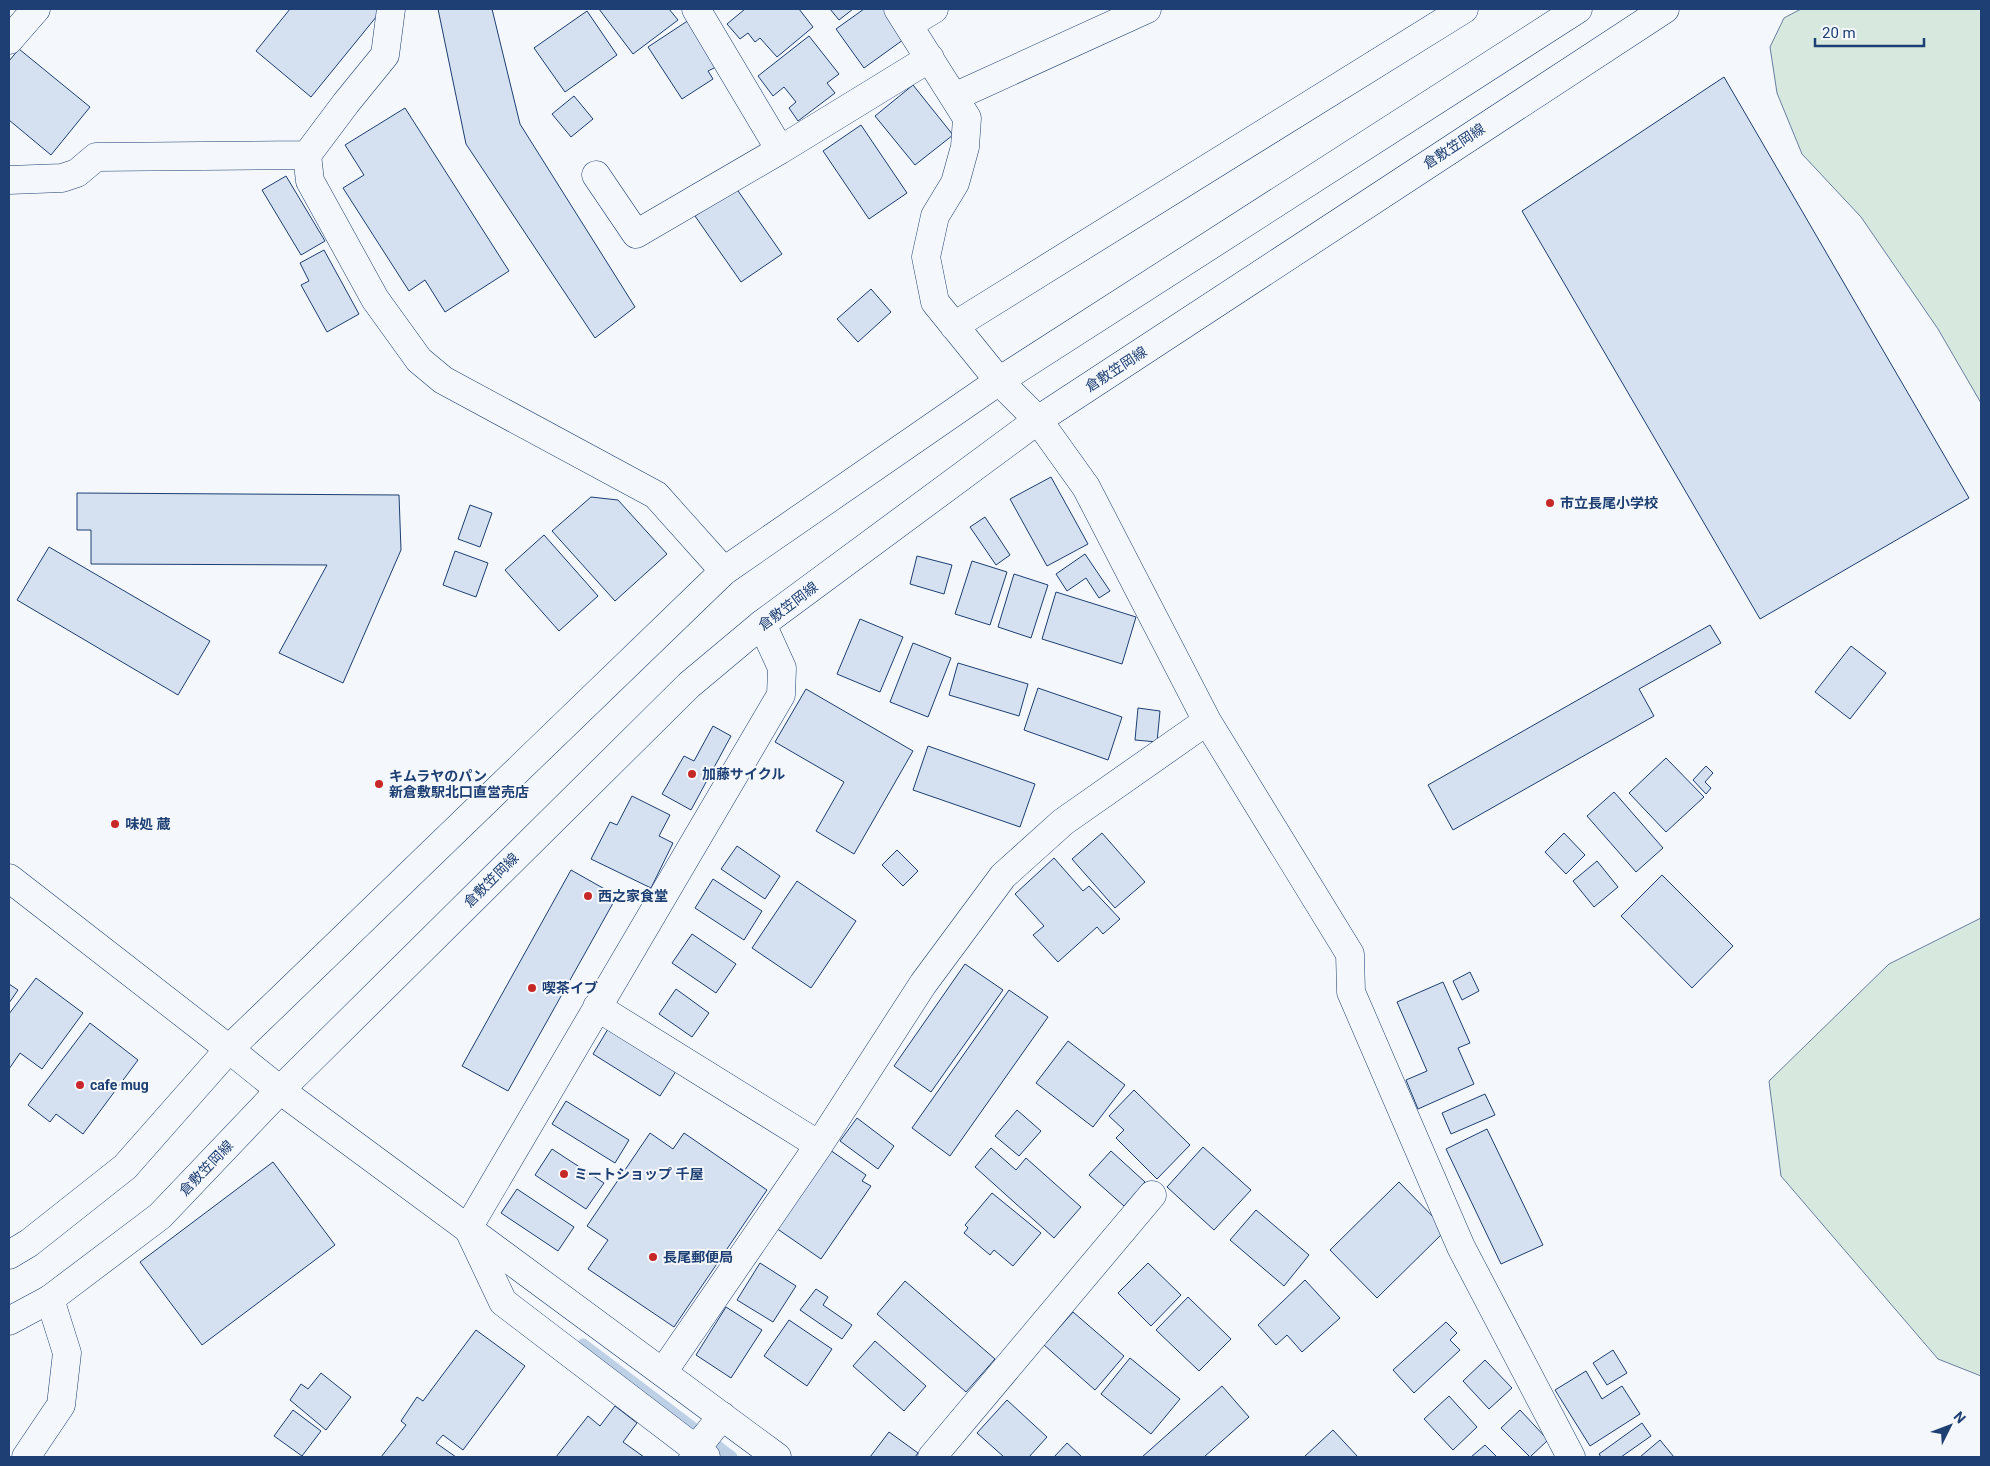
<svg xmlns="http://www.w3.org/2000/svg" width="1990" height="1466" viewBox="0 0 1990 1466" font-family="Roboto,'Noto Sans JP',sans-serif">
<style>
.green{fill:#d7e8df;stroke:#687fa3}
.lines{fill:none;stroke-linecap:round;stroke-linejoin:round}
.stream{stroke:#bed0e5;stroke-width:11}
.building{fill:#d5e0f0;stroke:#1d3f73}
.street-casing{stroke:#1d3f73;stroke-width:29}
.secondary-casing{stroke:#1d3f73;stroke-width:29}
.primary-casing{stroke:#1d3f73;stroke-width:29}
.street{stroke:#f4f7fb;stroke-width:28}
.secondary{stroke:#f4f7fb;stroke-width:28}
.primary{stroke:#f4f7fb;stroke-width:28}
.poi-dot{fill:#c62828;stroke:#f4f7fb;stroke-width:2}
.labels{text-anchor:middle;dominant-baseline:central;stroke-width:4;stroke-linejoin:round;paint-order:stroke}
.street-label{font-size:14px;fill:#1d3f73;stroke:#f4f7fb}
.poi-label{font-size:14px;font-weight:bold;fill:#1d3f73;stroke:#f4f7fb;text-anchor:start}
</style>
<rect width="100%" height="100%" fill="#f4f7fb"/>
<path class="green" d="M1801,9h180v394l-43,-74 -77,-112 -59,-63 -25,-61 -7,-46 14,-29z
M1981,918v458l-43,-17 -157,-183 -12,-95 120,-117z"/>
<g class="lines">
<path class="stream" d="M583,1344l149,113"/>
</g>
<path class="building" d="M290,9h88l3,2 -70,86 -55,-46z
M438,9h54l28,115 115,183 -40,31 -129,-194z
M599,9h70l9,11 -45,34z
M745,9h54l14,18 -36,30 -17,-19 -5,4 -7,-9 -8,6 -13,-15z
M830,9h23l-14,11z
M864,9h23l20,28 -43,31 -28,-39z
M587,11l30,44 -52,37 -31,-44z
M692,18l24,49 -8,4 5,8 -31,20 -34,-52z
M809,36l30,38 -12,9 8,10 -37,28 -9,-13 7,-6 -12,-15 -11,9 -15,-20z
M19,49l71,58 -39,48 -42,-35v-59z
M1724,77l245,421 -209,121 -238,-408z
M913,85l40,50 -38,30 -40,-49z
M574,96l19,23 -22,18 -19,-23z
M405,108l104,163 -64,41 -20,-32 -16,11 -66,-103 21,-13 -19,-30z
M861,125l46,68 -38,26 -46,-68z
M286,176l39,65 -24,14 -39,-65z
M736,188l46,66 -41,28 -46,-66z
M324,250l35,64 -32,18 -26,-47 8,-4 -9,-18z
M871,289l20,23 -33,30 -21,-23z
M1051,477l37,67 -41,22 -37,-67z
M77,493l322,2 2,55 -58,133 -64,-30 48,-88 -236,-1v-34h-14z
M591,497l27,3 49,54 -52,47 -63,-70z
M470,505l22,8 -12,34 -22,-8z
M985,517l25,38 -14,10 -26,-38z
M544,535l54,61 -39,35 -54,-61z
M49,547l161,94 -32,54 -161,-95z
M455,551l33,12 -12,34 -33,-12z
M1085,554l25,37 -11,7 -13,-20 -19,13 -11,-17z
M917,556l35,9 -8,29 -34,-10z
M972,561l35,11 -17,53 -35,-11z
M1014,574l34,11 -17,53 -33,-11z
M1056,592l80,25 -14,47 -80,-25z
M860,619l43,18 -23,55 -43,-18z
M1710,625l11,18 -82,46 15,27 -201,114 -25,-45z
M913,643l38,15 -23,59 -38,-15z
M1851,646l35,27 -36,46 -35,-27z
M958,663l70,21 -9,32 -70,-21z
M1038,688l84,29 -14,43 -84,-30z
M806,689l107,62 -59,103 -38,-23 28,-49 -69,-40z
M1138,708l22,3 -3,31 -22,-2z
M713,726l18,10 -40,74 -29,-16 22,-38 10,5z
M928,746l107,38 -15,43 -107,-37z
M1666,758l38,39 -38,35 -37,-39z
M1706,766l7,7 -8,9 6,6 -5,6 -13,-14z
M1614,792l49,56 -27,24 -49,-56z
M632,796l38,19 -11,21 14,7 -22,45 -60,-29 19,-37 7,3z
M1102,833l43,49 -30,26 -43,-49z
M1564,833l21,22 -19,19 -21,-22z
M737,846l43,30 -15,23 -44,-30z
M897,850l21,21 -15,15 -21,-21z
M1054,858l29,33 6,-5 31,33 -17,15 -6,-7 -39,35 -25,-27 11,-9 -29,-32z
M1597,861l21,26 -24,20 -21,-26z
M571,870l46,26 -109,195 -46,-25z
M1662,875l71,71 -41,42 -71,-72z
M713,879l49,32 -18,29 -49,-32z
M797,881l59,40 -45,67 -59,-40z
M692,934l44,30 -20,29 -44,-30z
M965,964l38,26 -72,102 -37,-26z
M1470,972l9,19 -17,9 -9,-19z
M36,978l47,35 -41,56 -22,-16 -11,16v-55z
M1443,982l27,61 -12,5 16,36 -56,25 -12,-29 21,-9 -30,-69z
M9,984l9,6 -9,13z
M676,989l33,24 -17,24 -33,-23z
M1009,990l39,27 -98,139 -38,-28z
M614,1019l68,43 -22,34 -67,-42z
M90,1023l48,37 -55,74 -27,-20 -6,8 -22,-17z
M1068,1041l57,44 -32,42 -57,-44z
M1134,1090l56,55 -33,34 -41,-41 8,-8 -15,-14z
M1485,1094l10,21 -44,19 -9,-21z
M566,1101l63,39 -14,23 -63,-39z
M1017,1110l24,21 -22,25 -24,-20z
M857,1118l37,28 -16,23 -38,-28z
M1487,1129l56,116 -42,19 -55,-115z
M650,1133l23,16 11,-16 83,57 -93,137 -86,-58 20,-29 -21,-14z
M1203,1147l48,43 -37,40 -47,-43z
M991,1148l25,22 10,-12 55,49 -27,31 -79,-71z
M552,1149l52,34 -18,26 -51,-34z
M830,1150l36,25 -4,6 9,5 -50,73 -45,-31z
M1111,1151l34,31 -21,24 -35,-31z
M273,1162l62,83 -133,100 -62,-83z
M1399,1182l47,48 -69,68 -47,-48z
M517,1189l57,38 -16,24 -57,-38z
M992,1193l49,40 -28,33 -19,-16 -4,5 -26,-22 4,-5 -3,-3z
M1256,1210l53,45 -25,31 -54,-46z
M760,1263l36,23 -23,36 -36,-22z
M1148,1263l33,32 -30,31 -33,-33z
M1305,1280l35,38 -38,34 -15,-17 -11,10 -18,-20z
M905,1281l90,78 -29,33 -89,-78z
M816,1289l12,8 -5,8 29,20 -10,14 -42,-29z
M1188,1297l43,42 -32,32 -43,-41z
M726,1307l36,23 -31,48 -35,-23z
M1073,1312l51,44 -29,34 -51,-45z
M789,1320l43,29 -25,37 -43,-30z
M1446,1322l11,11 -7,7 10,10 -46,43 -21,-23z
M476,1330l49,36 -62,84 -20,-15 -7,8 20,14h-75l25,-32 -5,-4 16,-24 6,4z
M875,1341l51,45 -22,25 -51,-45z
M1613,1350l14,23 -20,12 -14,-22z
M1130,1358l50,41 -29,35 -50,-40z
M1485,1360l27,28 -23,21 -26,-28z
M1586,1371l16,28 20,-13 18,28 -50,32 -35,-56z
M321,1373l30,24 -25,33 -36,-30 11,-16 7,5z
M1222,1386l27,31 -45,40h-62z
M1449,1396l28,31 -24,23 -29,-31z
M1007,1400l40,37 -18,20h-25l-27,-24z
M615,1406l22,17 -14,19 21,15h-88l32,-41 12,10z
M293,1410l28,21 -19,25 -28,-20z
M1520,1410l28,30 -18,17 -29,-29z
M1642,1423l9,13 -30,21h-20l-2,-3z
M1333,1430l25,27h-54z
M889,1432l29,21 -3,4h-45z
M1660,1440l14,17h-34z
M1067,1443l15,14h-28z
M1485,1445l12,12h-26z"/>
<g class="lines">
<g class="street-casing">
<path id="street" d="M898,9l69,109 -2,29 -10,36 -20,33 -9,41 9,45 64,79 39,39 48,67 121,234 143,233 1,38 110,255 110,210
M908,25l26,-16
M9,40l27,-31
M954,97l193,-88
M780,150l150,-92
M307,155l39,-52 39,-48 6,-46
M596,175l40,59 144,-84 -84,-141
M9,180l53,-2 15,-5 19,-16 211,-2 3,26 65,118 44,61 24,20 213,115 68,76
M954,326l510,-317
M9,878l220,171
M597,1007l222,138
M663,1372l156,-227 104,-161 80,-108 60,-54 144,-101
M26,1457l35,-52 6,-52 -17,-54
M693,1457l3,-8 26,-33
M706,1457l-203,-155 -35,-74 313,-533 1,-27 -20,-44
M932,1457l220,-262"/>
</g>
<g class="secondary-casing">
<path id="secondary" d="M229,1049l51,41 497,367"/>
</g>
<g class="primary-casing">
<path id="primary" d="M9,1255l20,-12 96,-76 104,-118 495,-478 275,-190 579,-372
M9,1321l41,-22 110,-83 120,-126 409,-405 73,-61 276,-204 627,-411"/>
</g>
<use href="#street" class="street"/>
<use href="#secondary" class="secondary"/>
<use href="#primary" class="primary"/>
</g>
<g class="poi-dot">
<circle cx="1550" cy="503" r="5"/>
<circle cx="692" cy="774" r="5"/>
<circle cx="379" cy="784" r="5"/>
<circle cx="115" cy="824" r="5"/>
<circle cx="588" cy="896" r="5"/>
<circle cx="532" cy="988" r="5"/>
<circle cx="80" cy="1085" r="5"/>
<circle cx="564" cy="1174" r="5"/>
<circle cx="653" cy="1257" r="5"/>
</g>
<g class="labels">
<g class="street-label">
<text transform="translate(1454 146) rotate(-33)">倉敷笠岡線</text>
<text transform="translate(1116 369) rotate(-33)">倉敷笠岡線</text>
<text transform="translate(788 606) rotate(-37)">倉敷笠岡線</text>
<text transform="translate(491 880) rotate(-45)">倉敷笠岡線</text>
<text transform="translate(206 1168) rotate(-46)">倉敷笠岡線</text>
</g>
<g class="poi-label">
<text x="1560" y="503">市立長尾小学校</text>
<text x="702" y="774">加藤サイクル</text>
<text x="389" y="776">キムラヤのパン<tspan x="389" dy="16">新倉敷駅北口直営売店</tspan></text>
<text x="125" y="824">味処 蔵</text>
<text x="598" y="896">西之家食堂</text>
<text x="542" y="988">喫茶イブ</text>
<text x="90" y="1085">cafe mug</text>
<text x="574" y="1174">ミートショップ 千屋</text>
<text x="663" y="1257">長尾郵便局</text>
</g>
</g>
<rect width="1990" height="1466" fill="none" stroke="#1d3f73" stroke-width="20"/>
<g transform="translate(1950 1426) rotate(48)" stroke="#f4f7fb" stroke-width="4" paint-order="stroke">
<path d="M0-4L9 19L0 12L-9 19Z" fill="#1d3f73"/>
<text y="-8" font-size="14" font-weight="bold" text-anchor="middle" fill="#1d3f73">N</text>
</g>
<path d="M1815 38v8h109v-8" fill="none" stroke="#1d3f73" stroke-width="2.5"/>
<text x="1822" y="38" font-size="15" fill="#1d3f73" stroke="#f4f7fb" stroke-width="4" paint-order="stroke">20 m</text>
</svg>
